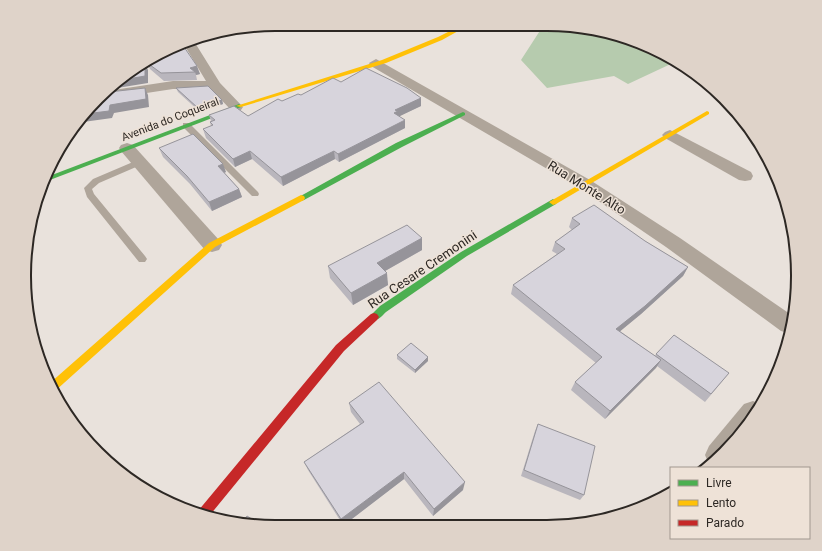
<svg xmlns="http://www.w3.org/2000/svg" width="822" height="551" viewBox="0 0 822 551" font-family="Roboto,sans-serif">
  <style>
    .forest { fill: #b6cbae }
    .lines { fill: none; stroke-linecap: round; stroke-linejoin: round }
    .lane { fill: #afa59a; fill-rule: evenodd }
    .street { fill: #afa59a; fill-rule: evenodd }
    .fast { fill: #4caf50; fill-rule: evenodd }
    .slow { fill: #ffc107; fill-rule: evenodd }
    .jam { fill: #c62828; fill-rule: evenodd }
    .wall { fill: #b9b6bd }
    .shaded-wall { fill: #96949a }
    .building { fill: #d7d4dc; stroke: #96949a }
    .labels { text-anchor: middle; stroke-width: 3; stroke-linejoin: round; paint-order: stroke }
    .far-street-label { font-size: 11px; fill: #2d2824; stroke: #eee2d7 }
    .street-label { font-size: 13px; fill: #2d2824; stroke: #eee2d7 }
    .rim { fill: none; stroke: #2d2824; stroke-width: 2 }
  </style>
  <rect width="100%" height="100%" fill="#e9e2dc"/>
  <!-- forest -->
  <polygon class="forest" points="543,26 580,26 658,50 675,62 628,84 614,76 547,88 521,60"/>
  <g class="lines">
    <!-- lane -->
    <g class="lane">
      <polygon points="183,123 189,123 258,192 259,194 258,196 252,196 183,127"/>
      <polygon points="140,159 144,162 143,164 99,183 92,189 94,194 145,256 147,259 145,262 139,262 87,197 84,188 93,179"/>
    </g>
    <!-- street -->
    <g class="street">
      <polygon points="192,38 220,83 243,107 241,110 231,110 211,89 173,89 120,97 115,96 113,93 115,90 120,89 173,81 206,81 183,43"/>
      <polygon points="376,59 590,180 680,238 790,314 788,333 781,331 666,247 578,187 371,66 369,63"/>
      <polygon points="670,130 751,172 753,176 751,180 745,181 739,180 665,138 662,135 665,132"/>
      <polygon points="127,143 133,145 219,240 222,245 219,250 212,252 205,250 121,151 119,148 121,145"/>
      <polygon points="753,401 758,403 735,441 708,462 705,455 709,446 744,404"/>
    </g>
    <!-- fast -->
    <g class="fast">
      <polygon points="239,104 242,106 241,107 42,183 44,178"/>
      <polygon points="463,112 465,113 465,115 402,147 304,200 301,201 297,198 396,143"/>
      <path d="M 553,199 L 557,202 L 556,204 L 467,256 L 386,312 C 382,316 377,322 371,320 L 369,317 L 380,306 L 461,252 Z"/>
    </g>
    <!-- slow -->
    <g class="slow">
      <polygon points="462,25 469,25 442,40 386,63 241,107 236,106 382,60 438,37"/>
      <polygon points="707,111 709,112 709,114 556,204 553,205 549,202"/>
      <polygon points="301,195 304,196 305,198 304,200 215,247 54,392 50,383 209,243"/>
    </g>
    <!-- jam -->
    <polygon class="jam" points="374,313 377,314 379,317 377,320 344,351 210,515 198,511 336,345 371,314"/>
  </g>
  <!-- wall -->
  <g class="wall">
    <polygon points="182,44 200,74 196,75 197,80 164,81 150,69 146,62 167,56 165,52"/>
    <polygon points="341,82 421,98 421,106 399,116 405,128 339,162 335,159 283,186 252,159 235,167 206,138 203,129 211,126 210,122 211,121 209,115 248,116 282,101"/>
    <polygon points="176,88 222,100 223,104 200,112 178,92"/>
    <polygon points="159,148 226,172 224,173 239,189 242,197 212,211 190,184 163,157"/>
    <polygon points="572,218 645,241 688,267 683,276 641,314 620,331 655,356 656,354 729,373 705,402 657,366 605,419 571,390 575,382 596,363 511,294 513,285 557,254 552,251 555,242 572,230 569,227"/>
    <polygon points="422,238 422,250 385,271 388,285 353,305 330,278 328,266"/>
    <polygon points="397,355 428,357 428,361 415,373 397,359"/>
    <polygon points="349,403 463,490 433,516 404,479 344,525 343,525 308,470 304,462 360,424 351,412"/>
    <polygon points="538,424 584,495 580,500 521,476 535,431"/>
  </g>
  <!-- shaded-wall -->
  <g class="shaded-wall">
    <polygon points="145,63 148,70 148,83 111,89 122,80"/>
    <polygon points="197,66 200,74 196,75 195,72 190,68"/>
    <polygon points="145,88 148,95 149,107 114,113 112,118 76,123 85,114 110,105"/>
    <polygon points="421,98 421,106 398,117 394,113 395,110"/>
    <polygon points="222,100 223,104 200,112 198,108"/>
    <polygon points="405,120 405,128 339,162 338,154"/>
    <polygon points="250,151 252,159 235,167 233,159"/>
    <polygon points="334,151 335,159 283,186 281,177"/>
    <polygon points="223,164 226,172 221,174 218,166"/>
    <polygon points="239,189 242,197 212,211 209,202"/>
    <polygon points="422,238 422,250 378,275 377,263"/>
    <polygon points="688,267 683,276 641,314 612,338 616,329"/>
    <polygon points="387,273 388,285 353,305 351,293"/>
    <polygon points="428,357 428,361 415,373 415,370"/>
    <polygon points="661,360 656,368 605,419 610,411"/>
    <polygon points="404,472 404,479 344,525 343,525 341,519"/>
    <polygon points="465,482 463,490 433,516 434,509"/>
  </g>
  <!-- building -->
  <g class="building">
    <polygon points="182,44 197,66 190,68 195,72 161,73 146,62 169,55 167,51"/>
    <polygon points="145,63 145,76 122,80 136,67"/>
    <polygon points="366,68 407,88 421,98 395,110 398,111 394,113 405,120 338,154 334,151 281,177 250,151 233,159 203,129 213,125 210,122 215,120 209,115 234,106 248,116 278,99 282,101 298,94 301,95 333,78 341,82"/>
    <polygon points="208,86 222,100 198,108 176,88"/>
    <polygon points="145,88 146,99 110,105 109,111 85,114 109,92"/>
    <polygon points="193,134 223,164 218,166 239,189 209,202 187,176 159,148"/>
    <polygon points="594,205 645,241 688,267 645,306 616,329 661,360 610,411 575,382 602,357 513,285 565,249 555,242 580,224 572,218"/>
    <polygon points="407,225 422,238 377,263 387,273 351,293 328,266"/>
    <polygon points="674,335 729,373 711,394 656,354"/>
    <polygon points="411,343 428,357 415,370 397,355"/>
    <polygon points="379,382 465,482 434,509 404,472 341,519 304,462 364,422 349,403"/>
    <polygon points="538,424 595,446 584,495 524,470"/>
    <polygon points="247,516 261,525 242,525 241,524"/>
  </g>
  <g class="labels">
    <!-- far-street labels -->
    <g class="far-street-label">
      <text transform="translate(170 119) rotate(-21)" y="4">Avenida do Coqueiral</text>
    </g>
    <!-- street labels -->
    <g class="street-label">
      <text transform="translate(587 187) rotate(32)" y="5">Rua Monte Alto</text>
      <text transform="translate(422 269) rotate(-34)" y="5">Rua Cesare Cremonini</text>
    </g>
  </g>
  <!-- crop -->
  <path d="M0 0H822V551H0ZM275 31H547A244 244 0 0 1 791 275V276A244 244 0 0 1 547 520H275A244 244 0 0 1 31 276V275A244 244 0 0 1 275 31Z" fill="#dfd3c9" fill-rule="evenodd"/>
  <path class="rim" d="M275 31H547A244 244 0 0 1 791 275V276A244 244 0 0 1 547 520H275A244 244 0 0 1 31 276V275A244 244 0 0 1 275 31Z"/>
  <!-- legend -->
  <rect x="670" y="467" width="140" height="72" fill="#eee2d7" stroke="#a1988f"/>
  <rect x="678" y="480" width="20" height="6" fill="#4caf50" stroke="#a1988f"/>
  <text x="706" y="487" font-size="12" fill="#2d2824">Livre</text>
  <rect x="678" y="500" width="20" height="6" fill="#ffc107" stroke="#a1988f"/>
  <text x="706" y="507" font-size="12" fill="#2d2824">Lento</text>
  <rect x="678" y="520" width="20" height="6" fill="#c62828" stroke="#a1988f"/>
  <text x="706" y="527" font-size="12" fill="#2d2824">Parado</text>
</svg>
